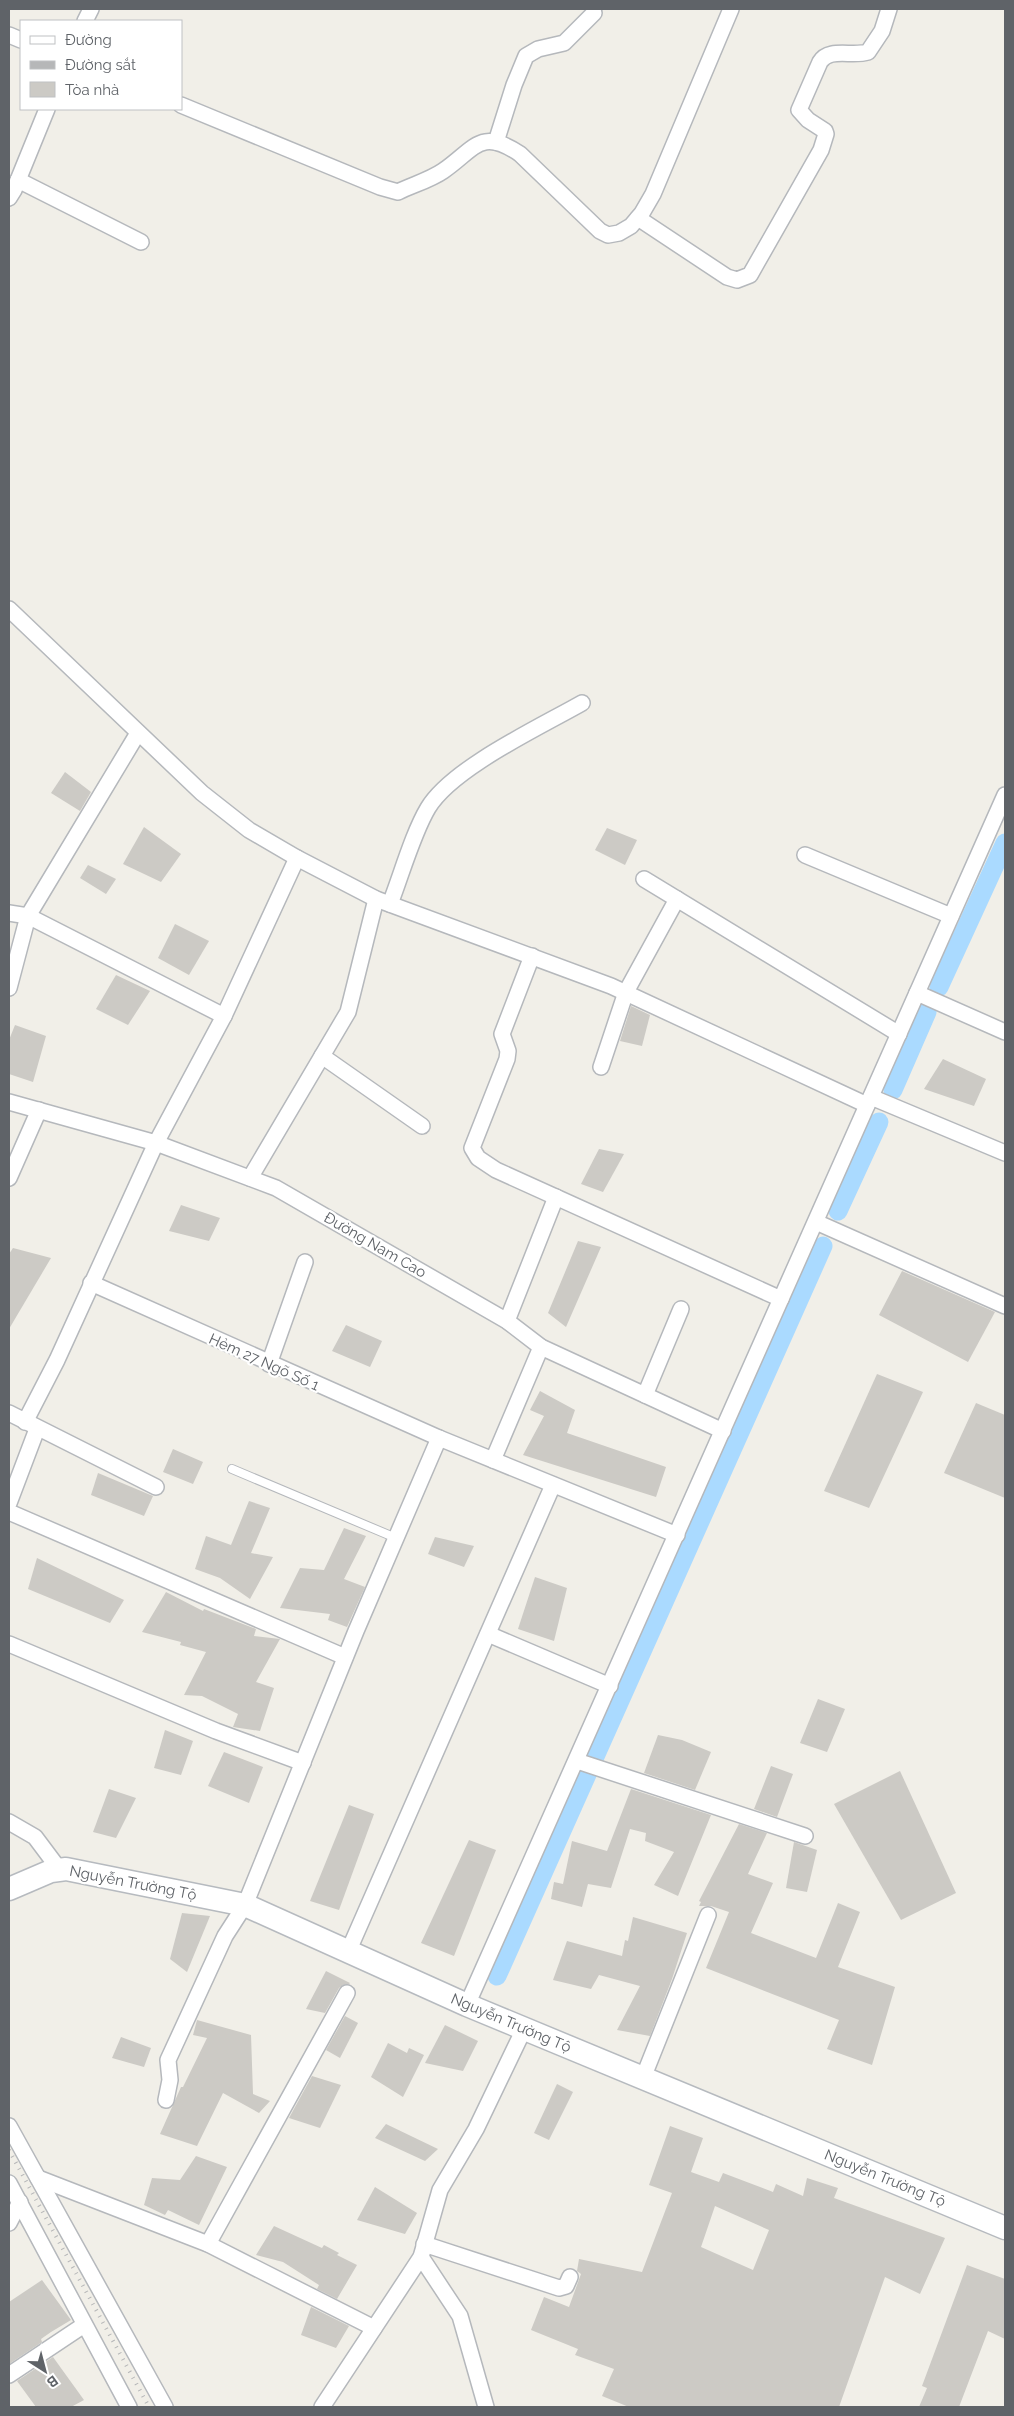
<svg xmlns="http://www.w3.org/2000/svg" width="1014" height="2416" viewBox="0 0 1014 2416" font-family="Raleway,sans-serif">
  <style>
    .lines { fill: none; stroke-linecap: round; stroke-linejoin: round }
    .canal { stroke: #aadaff; stroke-width: 19 }
    .building { fill: #cccac5; fill-rule: evenodd }
    .service-casing { stroke: #b5b8bc; stroke-width: 10 }
    .minor-casing { stroke: #b5b8bc; stroke-width: 18 }
    .secondary-casing { stroke: #b6babf; stroke-width: 25 }
    .service { stroke: #fff; stroke-width: 8 }
    .minor { stroke: #fff; stroke-width: 15 }
    .secondary { stroke: #fff; stroke-width: 22 }
    .rail { stroke: #b6b7b8; stroke-width: 4; stroke-dasharray: 1 6; stroke-linecap: butt }
    .labels { text-anchor: middle; stroke-width: 4.5; stroke-linejoin: round; paint-order: stroke }
    .street-label { font-size: 15px; fill: #5f6368; stroke: #fff }
  </style>
  <rect width="100%" height="100%" fill="#f1efe8"/>
  <g class="lines">
    <!-- canal -->
    <g class="canal">
      <polyline points="939,987 1005,843"/>
      <polyline points="893,1090 927,1012"/>
      <polyline points="838,1211 879,1122"/>
      <polyline points="497,1976 823,1246"/>
    </g>
  </g>
  <!-- building -->
  <g class="building">
    <polygon points="65,772 91,792 80,811 51,793"/>
    <polygon points="144,827 181,854 161,882 123,864"/>
    <polygon points="607,828 637,840 625,865 595,850"/>
    <polygon points="88,865 116,879 106,894 80,878"/>
    <polygon points="175,924 209,941 189,975 158,958"/>
    <polygon points="116,975 150,991 128,1025 96,1009"/>
    <polygon points="631,1006 650,1015 642,1046 620,1041"/>
    <polygon points="15,1025 46,1036 33,1082 9,1074 9,1040"/>
    <polygon points="943,1059 986,1079 974,1106 924,1089"/>
    <polygon points="599,1149 624,1154 603,1192 581,1184"/>
    <polygon points="181,1205 220,1218 209,1241 169,1231"/>
    <polygon points="578,1241 601,1247 566,1327 548,1313"/>
    <polygon points="13,1248 51,1258 9,1329 9,1254"/>
    <polygon points="902,1271 995,1312 968,1362 879,1315"/>
    <polygon points="346,1325 382,1341 370,1367 332,1351"/>
    <polygon points="877,1374 923,1392 869,1508 824,1491"/>
    <polygon points="540,1391 575,1410 567,1433 666,1467 656,1497 523,1455 544,1416 530,1410"/>
    <polygon points="976,1403 1005,1415 1005,1498 944,1473"/>
    <polygon points="173,1449 203,1462 193,1484 163,1472"/>
    <polygon points="98,1473 153,1496 144,1516 91,1495"/>
    <polygon points="249,1501 270,1508 251,1553 273,1557 250,1599 220,1578 195,1569 206,1536 231,1545"/>
    <polygon points="344,1528 366,1536 344,1579 365,1587 347,1627 328,1620 330,1614 280,1608 300,1568 324,1570"/>
    <polygon points="435,1537 474,1546 464,1567 428,1554"/>
    <polygon points="37,1558 124,1600 110,1623 28,1589"/>
    <polygon points="535,1577 567,1588 554,1641 518,1629"/>
    <polygon points="166,1592 203,1611 204,1609 256,1629 254,1636 280,1639 256,1682 274,1688 260,1731 233,1727 238,1714 202,1696 184,1695 206,1652 180,1645 181,1642 142,1632"/>
    <polygon points="818,1699 845,1709 827,1752 800,1743"/>
    <polygon points="165,1730 193,1741 181,1775 154,1768"/>
    <polygon points="658,1735 682,1740 711,1752 695,1790 644,1773"/>
    <polygon points="224,1752 263,1767 249,1803 208,1786"/>
    <polygon points="771,1766 793,1774 777,1817 754,1809"/>
    <polygon points="900,1771 956,1893 901,1920 834,1804"/>
    <polygon points="109,1789 136,1798 116,1838 93,1832"/>
    <polygon points="631,1789 711,1815 678,1896 654,1885 674,1852 645,1841 646,1833 630,1829 611,1888 588,1884 582,1907 551,1899 554,1882 563,1884 572,1841 607,1851"/>
    <polygon points="349,1805 374,1814 339,1910 310,1901"/>
    <polygon points="739,1824 767,1833 748,1874 773,1883 751,1933 816,1958 838,1903 860,1912 838,1967 895,1987 872,2065 827,2049 839,2020 706,1968 729,1912 711,1906 699,1906 701,1902 699,1901"/>
    <polygon points="469,1840 496,1850 454,1956 421,1943"/>
    <polygon points="794,1842 817,1850 807,1892 786,1888"/>
    <polygon points="182,1913 210,1916 187,1972 170,1959"/>
    <polygon points="633,1917 687,1933 672,1979 650,2036 617,2030 640,1986 599,1975 591,1989 553,1980 567,1941 622,1956 625,1940 628,1941"/>
    <polygon points="326,1971 350,1983 349,1984 343,1985 339,1988 325,2013 306,2009"/>
    <polygon points="345,2016 358,2023 340,2058 326,2050"/>
    <polygon points="197,2020 251,2035 253,2094 270,2101 259,2113 223,2093 197,2146 160,2134 181,2087 183,2087 207,2038 193,2035"/>
    <polygon points="445,2025 478,2041 463,2071 425,2063"/>
    <polygon points="121,2037 151,2048 144,2067 112,2058"/>
    <polygon points="388,2043 407,2053 409,2048 424,2055 403,2097 371,2077"/>
    <polygon points="312,2076 341,2085 320,2128 289,2118"/>
    <polygon points="557,2084 573,2092 549,2140 534,2133"/>
    <polygon points="386,2124 438,2149 425,2161 375,2138"/>
    <path d="M 670,2126 L 703,2138 L 691,2172 L 719,2182 L 723,2173 L 773,2192 L 776,2184 L 803,2196 L 807,2178 L 838,2188 L 834,2198 L 945,2238 L 920,2294 L 885,2277 L 839,2407 L 629,2407 L 602,2396 L 614,2369 L 575,2355 L 578,2349 L 531,2330 L 544,2297 L 569,2307 L 581,2274 L 577,2271 L 579,2259 L 642,2272 L 672,2193 L 649,2185 ZM 715,2206 L 769,2230 L 753,2270 L 701,2247 Z"/>
    <polygon points="196,2156 227,2167 199,2225 168,2210 165,2215 144,2205 152,2178 180,2180"/>
    <polygon points="375,2187 417,2213 405,2234 357,2220"/>
    <polygon points="274,2226 322,2248 324,2245 339,2253 337,2255 357,2265 337,2299 317,2289 319,2285 283,2262 256,2255"/>
    <polygon points="967,2265 1005,2279 1005,2339 988,2331 959,2407 919,2407 927,2388 922,2386"/>
    <polygon points="42,2280 71,2320 51,2332 41,2339 42,2342 9,2364 9,2302"/>
    <polygon points="311,2307 349,2326 336,2348 301,2335"/>
    <polygon points="53,2357 84,2400 71,2407 36,2407 17,2381"/>
  </g>
  <g class="lines">
    <defs>
      <polyline id="service" points="232,1469 396,1538"/>
      <g id="minor">
        <polyline points="85,21 91,9"/>
        <polyline points="9,35 21,40"/>
        <path d="M 181,105 L 380,187 L 398,192 C 412,185 430,180 443,171 C 475,149 480,127 520,154 L 600,231 L 608,235 L 619,233 L 631,226 L 642,213 L 653,194 L 731,9"/>
        <polyline points="496,142 514,85 526,56 538,49 564,43 594,13"/>
        <polyline points="18,180 141,242"/>
        <polyline points="9,198 14,190 47,109"/>
        <path d="M 638,218 L 727,277 L 737,280 L 750,275 L 821,150 L 826,134 L 825,131 L 808,120 L 799,110 L 820,62 C 829,47 852,57 868,52 L 882,31 L 889,9"/>
        <polyline points="9,609 202,793 249,830 297,858 376,899 611,986 867,1105"/>
        <polyline points="805,855 951,916"/>
        <polyline points="644,879 899,1034"/>
        <path d="M 390,904 C 401,876 413,833 428,808 C 452,768 540,727 582,703"/>
        <polyline points="9,913 28,916 224,1016"/>
        <polyline points="532,956 502,1034 508,1051 507,1059 472,1148 478,1158 496,1170 781,1299"/>
        <polyline points="9,988 28,916 138,733"/>
        <polyline points="917,993 1005,1032"/>
        <polyline points="322,1056 422,1126"/>
        <polyline points="601,1067 626,992 677,899"/>
        <polyline points="871,1097 1005,1153"/>
        <polyline points="9,1102 156,1143 276,1188 507,1321 541,1347 723,1431"/>
        <polyline points="9,1178 39,1110"/>
        <polyline points="250,1178 348,1012 376,899"/>
        <polyline points="816,1222 1005,1306"/>
        <polyline points="91,1283 439,1438 677,1535"/>
        <polyline points="507,1321 556,1197"/>
        <polyline points="269,1364 305,1262"/>
        <polyline points="645,1395 681,1309"/>
        <polyline points="9,1413 156,1487"/>
        <polyline points="25,1422 57,1360 156,1143 224,1016 297,858"/>
        <polyline points="493,1460 541,1347"/>
        <polyline points="9,1503 37,1429"/>
        <polyline points="9,1512 345,1657"/>
        <polyline points="488,1634 610,1686"/>
        <polyline points="9,1644 216,1731 303,1763"/>
        <polyline points="577,1761 805,1836"/>
        <polyline points="9,1822 35,1837 59,1869"/>
        <polyline points="348,1952 553,1485"/>
        <polyline points="467,2005 1005,795"/>
        <polyline points="643,2078 708,1915"/>
        <polyline points="166,2100 170,2080 168,2060 225,1936 245,1905 356,1631 439,1438"/>
        <polyline points="9,2126 165,2407"/>
        <polyline points="38,2178 208,2244 374,2328"/>
        <polyline points="9,2183 129,2407"/>
        <polyline points="9,2223 20,2202"/>
        <polyline points="208,2244 347,1993"/>
        <polyline points="424,2244 559,2288 566,2286 570,2277"/>
        <polyline points="421,2257 460,2316 486,2407"/>
        <polyline points="9,2375 84,2325"/>
        <polyline points="322,2407 421,2257 440,2190 476,2129 524,2029"/>
      </g>
      <polyline id="secondary" points="9,1889 51,1871 66,1869 245,1905 467,2005 1005,2228"/>
    </defs>
    <!-- service casing -->
    <use href="#service" class="service-casing"/>
    <!-- minor casing -->
    <use href="#minor" class="minor-casing"/>
    <!-- secondary casing -->
    <use href="#secondary" class="secondary-casing"/>
    <!-- service -->
    <use href="#service" class="service"/>
    <!-- minor -->
    <use href="#minor" class="minor"/>
    <!-- secondary -->
    <use href="#secondary" class="secondary"/>
    <!-- rail -->
    <polyline class="rail" points="9,2150 149,2407"/>
  </g>
  <g class="labels">
    <!-- street labels -->
    <g class="street-label">
      <text transform="translate(375 1245) rotate(30)" y="5">Đường Nam Cao</text>
      <text transform="translate(264 1362) rotate(24)" y="5">Hẻm 27 Ngõ Số 1</text>
      <text transform="translate(133 1883) rotate(11)" y="5">Nguyễn Trường Tộ</text>
      <text transform="translate(511 2023) rotate(23)" y="5">Nguyễn Trường Tộ</text>
      <text transform="translate(885 2178) rotate(22)" y="5">Nguyễn Trường Tộ</text>
    </g>
  </g>
  <!-- border -->
  <rect width="1014" height="2416" fill="none" stroke="#5f6368" stroke-width="20"/>
  <!-- legend -->
  <rect x="20" y="20" width="162" height="90" fill="#ffffff" stroke="#bfc1c3"/>
  <rect x="30" y="36" width="25" height="8" fill="#ffffff" stroke="#bfc1c3"/>
  <text x="65" y="45" font-size="15" fill="#5f6368">Đường</text>
  <rect x="30" y="61" width="25" height="8" fill="#b6b7b8" stroke="#bfc1c3"/>
  <text x="65" y="70" font-size="15" fill="#5f6368">Đường sắt</text>
  <rect x="30" y="82" width="25" height="15" fill="#cccac5" stroke="#bfc1c3"/>
  <text x="65" y="95" font-size="15" fill="#5f6368">Tòa nhà</text>
  <!-- north arrow -->
  <g transform="translate(45 2371) rotate(144)" stroke="#ffffff" stroke-width="4" paint-order="stroke">
  <path d="M0-4L9 19L0 12L-9 19Z" fill="#5f6368"/>
  <text y="-8" font-size="14" font-weight="bold" text-anchor="middle" fill="#5f6368">B</text>
  </g>
</svg>
